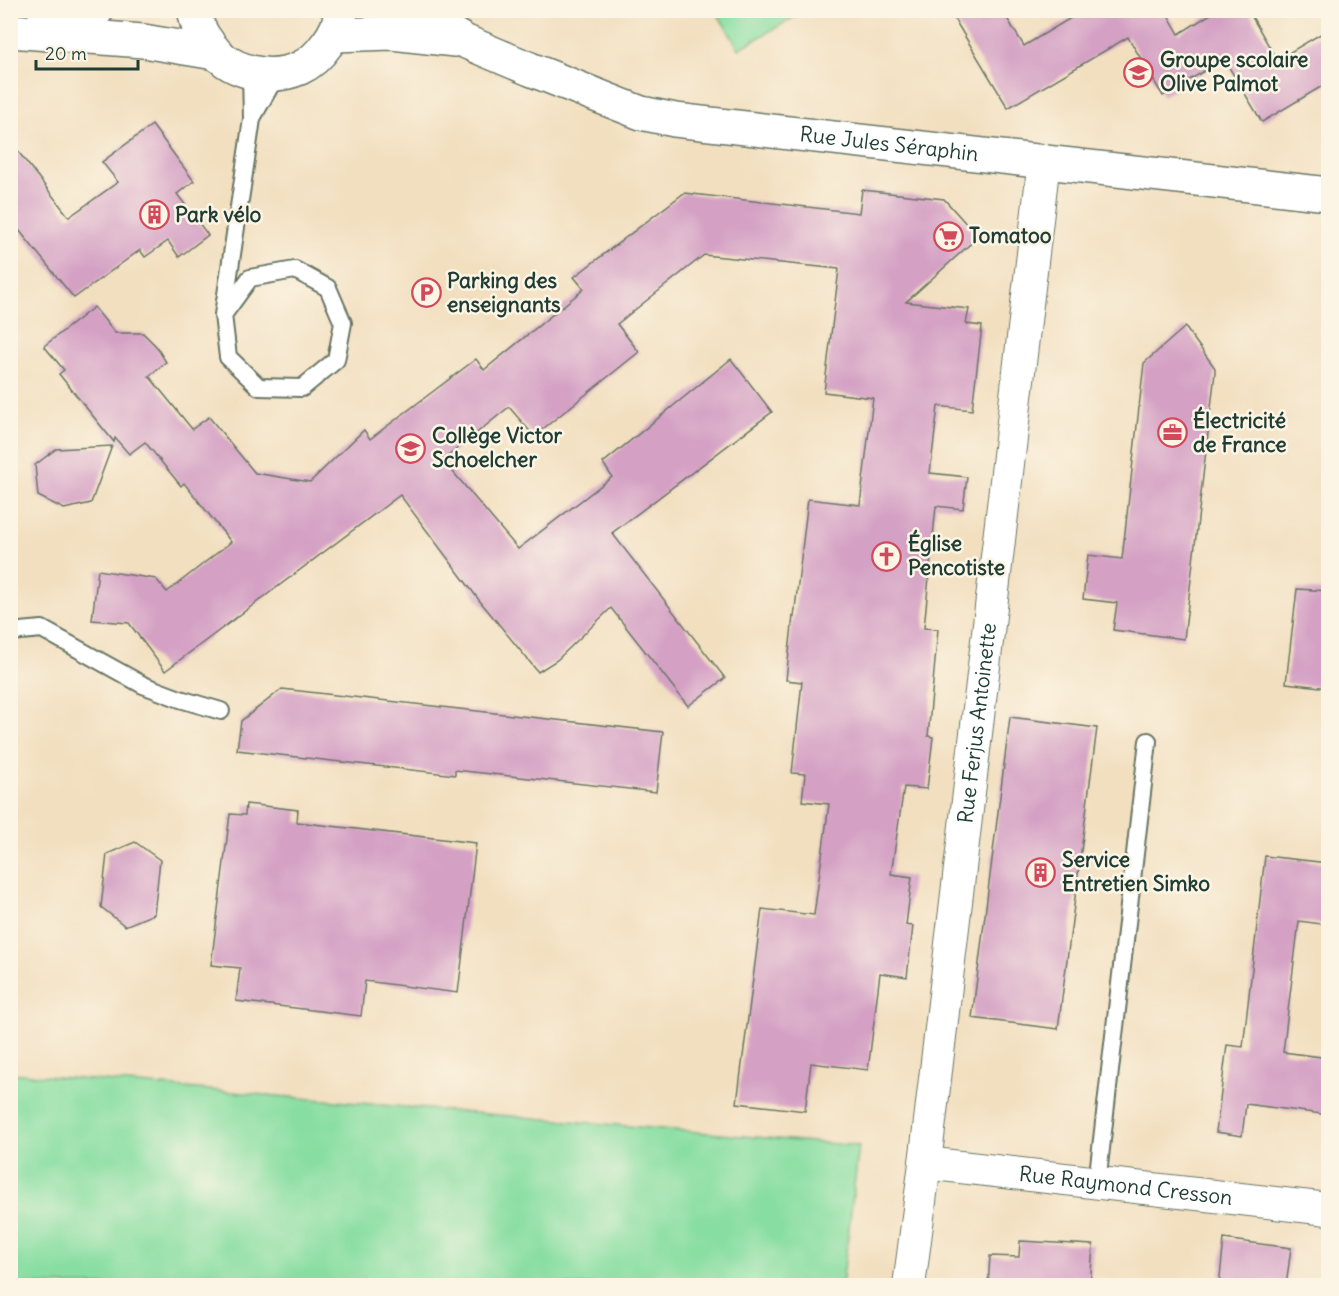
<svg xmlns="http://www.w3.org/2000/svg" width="1339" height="1296" viewBox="0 0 1339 1296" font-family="Delius,sans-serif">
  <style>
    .green { fill: #88dea2; stroke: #548e6b; stroke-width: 1.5 }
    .building { fill: #d4a0c4 }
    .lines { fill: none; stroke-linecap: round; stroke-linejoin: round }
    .lane-casing { stroke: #697665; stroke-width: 20 }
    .street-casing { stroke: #697665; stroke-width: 34 }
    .secondary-casing { stroke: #697665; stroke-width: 36 }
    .lane { stroke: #fff; stroke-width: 16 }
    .street { stroke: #fff; stroke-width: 32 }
    .secondary { stroke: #fff; stroke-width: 33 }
    .labels { text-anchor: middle; stroke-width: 5; stroke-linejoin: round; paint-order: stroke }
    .poi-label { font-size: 21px; font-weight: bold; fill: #1f3d34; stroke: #fcf5e5; text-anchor: start }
    .street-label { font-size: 21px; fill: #1f3d34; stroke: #fcf5e5 }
  </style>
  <rect width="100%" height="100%" fill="#fcf5e5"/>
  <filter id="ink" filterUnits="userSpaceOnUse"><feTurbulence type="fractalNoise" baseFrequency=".0167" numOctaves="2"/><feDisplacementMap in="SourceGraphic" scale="12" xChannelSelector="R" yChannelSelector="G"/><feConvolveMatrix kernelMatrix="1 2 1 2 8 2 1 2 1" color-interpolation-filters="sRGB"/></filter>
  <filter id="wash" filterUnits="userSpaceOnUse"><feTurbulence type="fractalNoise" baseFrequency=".008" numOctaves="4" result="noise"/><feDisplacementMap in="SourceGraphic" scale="24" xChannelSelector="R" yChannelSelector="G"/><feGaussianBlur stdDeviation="1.35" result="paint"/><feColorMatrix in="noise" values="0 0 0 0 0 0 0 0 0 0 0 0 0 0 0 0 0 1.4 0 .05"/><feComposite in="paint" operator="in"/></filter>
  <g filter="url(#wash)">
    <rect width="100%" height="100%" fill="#f2dfc0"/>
    <!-- green -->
    <g class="green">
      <polygon points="716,11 805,11 739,49"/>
      <polygon points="11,1073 859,1146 842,1285 11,1285"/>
    </g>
    <g id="blocks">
      <!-- building -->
      <g class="building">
        <polygon points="949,10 1002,10 1024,46 1084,10 1172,10 1167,13 1179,34 1217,10 1248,10 1277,60 1329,29 1329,82 1262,122 1224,59 1163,96 1128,37 1008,108"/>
        <polygon points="152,125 194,181 177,194 208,235 179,257 168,241 145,257 140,250 74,298 10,219 10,141 69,217 118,182 102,162"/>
        <polygon points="862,190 944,199 978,237 906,302 969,309 966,324 982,326 972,410 938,406 930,473 967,477 963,509 936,506 924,628 938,629 928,736 933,737 927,789 904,787 891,874 912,877 906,925 913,926 907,977 880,973 868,1070 811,1063 805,1111 737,1103 762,909 814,915 829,804 802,801 805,774 792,773 802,682 786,680 793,616 794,617 808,499 860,505 873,398 824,392 839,269 704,255 617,324 639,352 534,436 509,407 443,460 518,549 612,477 603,463 731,359 772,412 612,533 725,678 688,706 611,608 557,660 538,672 479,600 400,495 165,671 129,623 92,620 98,570 156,579 167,592 231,542 184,483 181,486 145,442 129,454 115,438 114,442 59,374 64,370 44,346 94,307 115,333 143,333 156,346 166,362 149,376 192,429 209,417 255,473 310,482 364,430 370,439 476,359 484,370 584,289 574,277 684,193 859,213"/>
        <polygon points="1185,327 1215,368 1215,373 1184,639 1113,630 1117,603 1083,599 1088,555 1122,559 1144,363"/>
        <polygon points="112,446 91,503 64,509 38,496 35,465 56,449"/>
        <polygon points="1297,589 1329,591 1329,688 1286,683"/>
        <polygon points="282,689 663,732 656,792 455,770 455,775 237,750 241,721"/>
        <polygon points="1010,717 1097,728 1058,1029 972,1018"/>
        <polygon points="246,804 298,810 297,822 476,843 458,993 365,981 361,1016 236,1001 240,968 211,965 230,814 245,815"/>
        <polygon points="135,842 160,860 154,914 125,926 101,907 107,854"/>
        <polygon points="1265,856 1328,863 1325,884 1329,885 1329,925 1299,921 1283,1052 1329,1058 1329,1115 1246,1104 1242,1136 1216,1132 1227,1045 1243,1047"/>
        <polygon points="1224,1239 1291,1248 1286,1286 1219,1286"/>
        <polygon points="1020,1241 1093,1245 1090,1286 988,1286 990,1256 1019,1257"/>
      </g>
    </g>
  </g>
  <g filter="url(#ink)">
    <use href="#blocks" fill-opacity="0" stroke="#697665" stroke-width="1.5"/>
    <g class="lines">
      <defs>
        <g id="lane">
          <polyline points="252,118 277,74"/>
          <polyline points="223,315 250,278 295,270 328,288 343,323 336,360 302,388 259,387 228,357 223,315 252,119 251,73"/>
          <polyline points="10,632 42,629 143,685 180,699 221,711"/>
          <polyline points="1097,1183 1148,741"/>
        </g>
        <g id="street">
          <path id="s1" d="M 925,1163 L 1328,1209"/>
          <path id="s2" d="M 909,1286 L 925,1163 L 1044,161"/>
        </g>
        <g id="secondary">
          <path d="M 195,10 C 195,23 202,35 209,44 C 228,72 268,82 300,68 C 311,63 320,54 327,44 C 335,34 340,23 341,10"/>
          <path id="s3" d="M 413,10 L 464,41 L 530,69 L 641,113 L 675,120 L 1328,194"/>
          <polyline points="43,23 97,10"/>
          <polyline points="10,31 143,41 215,53"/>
          <polyline points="334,35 392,33 455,40"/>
        </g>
      </defs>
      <!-- lane casing -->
      <use href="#lane" class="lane-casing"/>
      <!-- street casing -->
      <use href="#street" class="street-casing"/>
      <!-- secondary casing -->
      <use href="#secondary" class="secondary-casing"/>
      <!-- lane -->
      <use href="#lane" class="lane"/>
      <!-- street -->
      <use href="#street" class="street"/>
      <!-- secondary -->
      <use href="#secondary" class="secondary"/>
    </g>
  </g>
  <!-- icons -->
  <defs>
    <symbol id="school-ring" viewBox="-11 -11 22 22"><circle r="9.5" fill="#fcf5e5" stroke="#d1495b" stroke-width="1.5"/><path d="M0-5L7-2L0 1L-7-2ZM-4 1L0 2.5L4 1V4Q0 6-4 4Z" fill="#d1495b"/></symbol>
    <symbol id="building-ring" viewBox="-11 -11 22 22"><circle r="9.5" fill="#fcf5e5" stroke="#d1495b" stroke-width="1.5"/><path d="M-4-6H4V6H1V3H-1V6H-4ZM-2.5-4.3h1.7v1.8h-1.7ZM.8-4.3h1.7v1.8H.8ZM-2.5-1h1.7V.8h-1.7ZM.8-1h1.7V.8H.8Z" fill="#d1495b"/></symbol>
    <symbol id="supermarket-ring" viewBox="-11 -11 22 22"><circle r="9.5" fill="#fcf5e5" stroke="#d1495b" stroke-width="1.5"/><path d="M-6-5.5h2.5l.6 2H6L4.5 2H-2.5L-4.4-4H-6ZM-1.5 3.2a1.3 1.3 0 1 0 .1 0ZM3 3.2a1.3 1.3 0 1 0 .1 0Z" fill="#d1495b"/></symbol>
    <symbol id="parking-ring" viewBox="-11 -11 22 22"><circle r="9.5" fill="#fcf5e5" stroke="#d1495b" stroke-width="1.5"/><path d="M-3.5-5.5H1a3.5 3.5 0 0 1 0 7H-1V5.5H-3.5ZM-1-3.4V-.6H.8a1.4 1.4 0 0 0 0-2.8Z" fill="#d1495b"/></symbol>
    <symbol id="office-ring" viewBox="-11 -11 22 22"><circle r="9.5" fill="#fcf5e5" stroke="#d1495b" stroke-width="1.5"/><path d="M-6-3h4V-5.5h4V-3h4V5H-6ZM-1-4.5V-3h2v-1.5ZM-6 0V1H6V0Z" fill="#d1495b"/></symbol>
    <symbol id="church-ring" viewBox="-11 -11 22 22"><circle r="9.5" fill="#fcf5e5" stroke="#d1495b" stroke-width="1.5"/><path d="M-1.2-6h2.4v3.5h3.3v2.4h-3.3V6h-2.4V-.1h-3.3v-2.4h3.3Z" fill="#d1495b"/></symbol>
  </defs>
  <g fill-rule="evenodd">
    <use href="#school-ring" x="1122" y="56" width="33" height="33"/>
    <use href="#building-ring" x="138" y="198" width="33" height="33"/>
    <use href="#supermarket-ring" x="932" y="220" width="33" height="33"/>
    <use href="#parking-ring" x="410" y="276" width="33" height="33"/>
    <use href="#office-ring" x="1156" y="416" width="33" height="33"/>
    <use href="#school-ring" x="394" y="432" width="33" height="33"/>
    <use href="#church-ring" x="870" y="540" width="33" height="33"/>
    <use href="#building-ring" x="1024" y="856" width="33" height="33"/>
  </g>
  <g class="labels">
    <!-- poi labels -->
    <g class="poi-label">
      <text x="1160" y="67">Groupe scolaire<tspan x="1160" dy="24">Olive Palmot</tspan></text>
      <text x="175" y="222">Park vélo</text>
      <text x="969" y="243">Tomatoo</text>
      <text x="447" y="288">Parking des<tspan x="447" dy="24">enseignants</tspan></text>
      <text x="1193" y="428">Électricité<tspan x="1193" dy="24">de France</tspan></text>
      <text x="432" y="443">Collège Victor<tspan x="432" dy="24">Schoelcher</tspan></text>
      <text x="908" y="551">Église<tspan x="908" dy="24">Pencotiste</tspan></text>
      <text x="1062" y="867">Service<tspan x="1062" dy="24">Entretien Simko</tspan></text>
    </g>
    <!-- street labels -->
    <g class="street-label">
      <text dy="7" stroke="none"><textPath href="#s3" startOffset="501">Rue Jules Séraphin</textPath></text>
      <text dy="7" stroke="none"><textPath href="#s2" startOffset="567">Rue Ferjus Antoinette</textPath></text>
      <text dy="7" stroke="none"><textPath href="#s1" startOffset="202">Rue Raymond Cresson</textPath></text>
    </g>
  </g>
  <!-- margin -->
  <rect width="1339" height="1296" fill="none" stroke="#fcf5e5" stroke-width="36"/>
  <!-- scale -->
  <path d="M36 60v9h102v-9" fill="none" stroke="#1f3d34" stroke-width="3"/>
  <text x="45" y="60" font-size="18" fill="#1f3d34" stroke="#fcf5e5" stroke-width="4.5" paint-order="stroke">20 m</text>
</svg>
